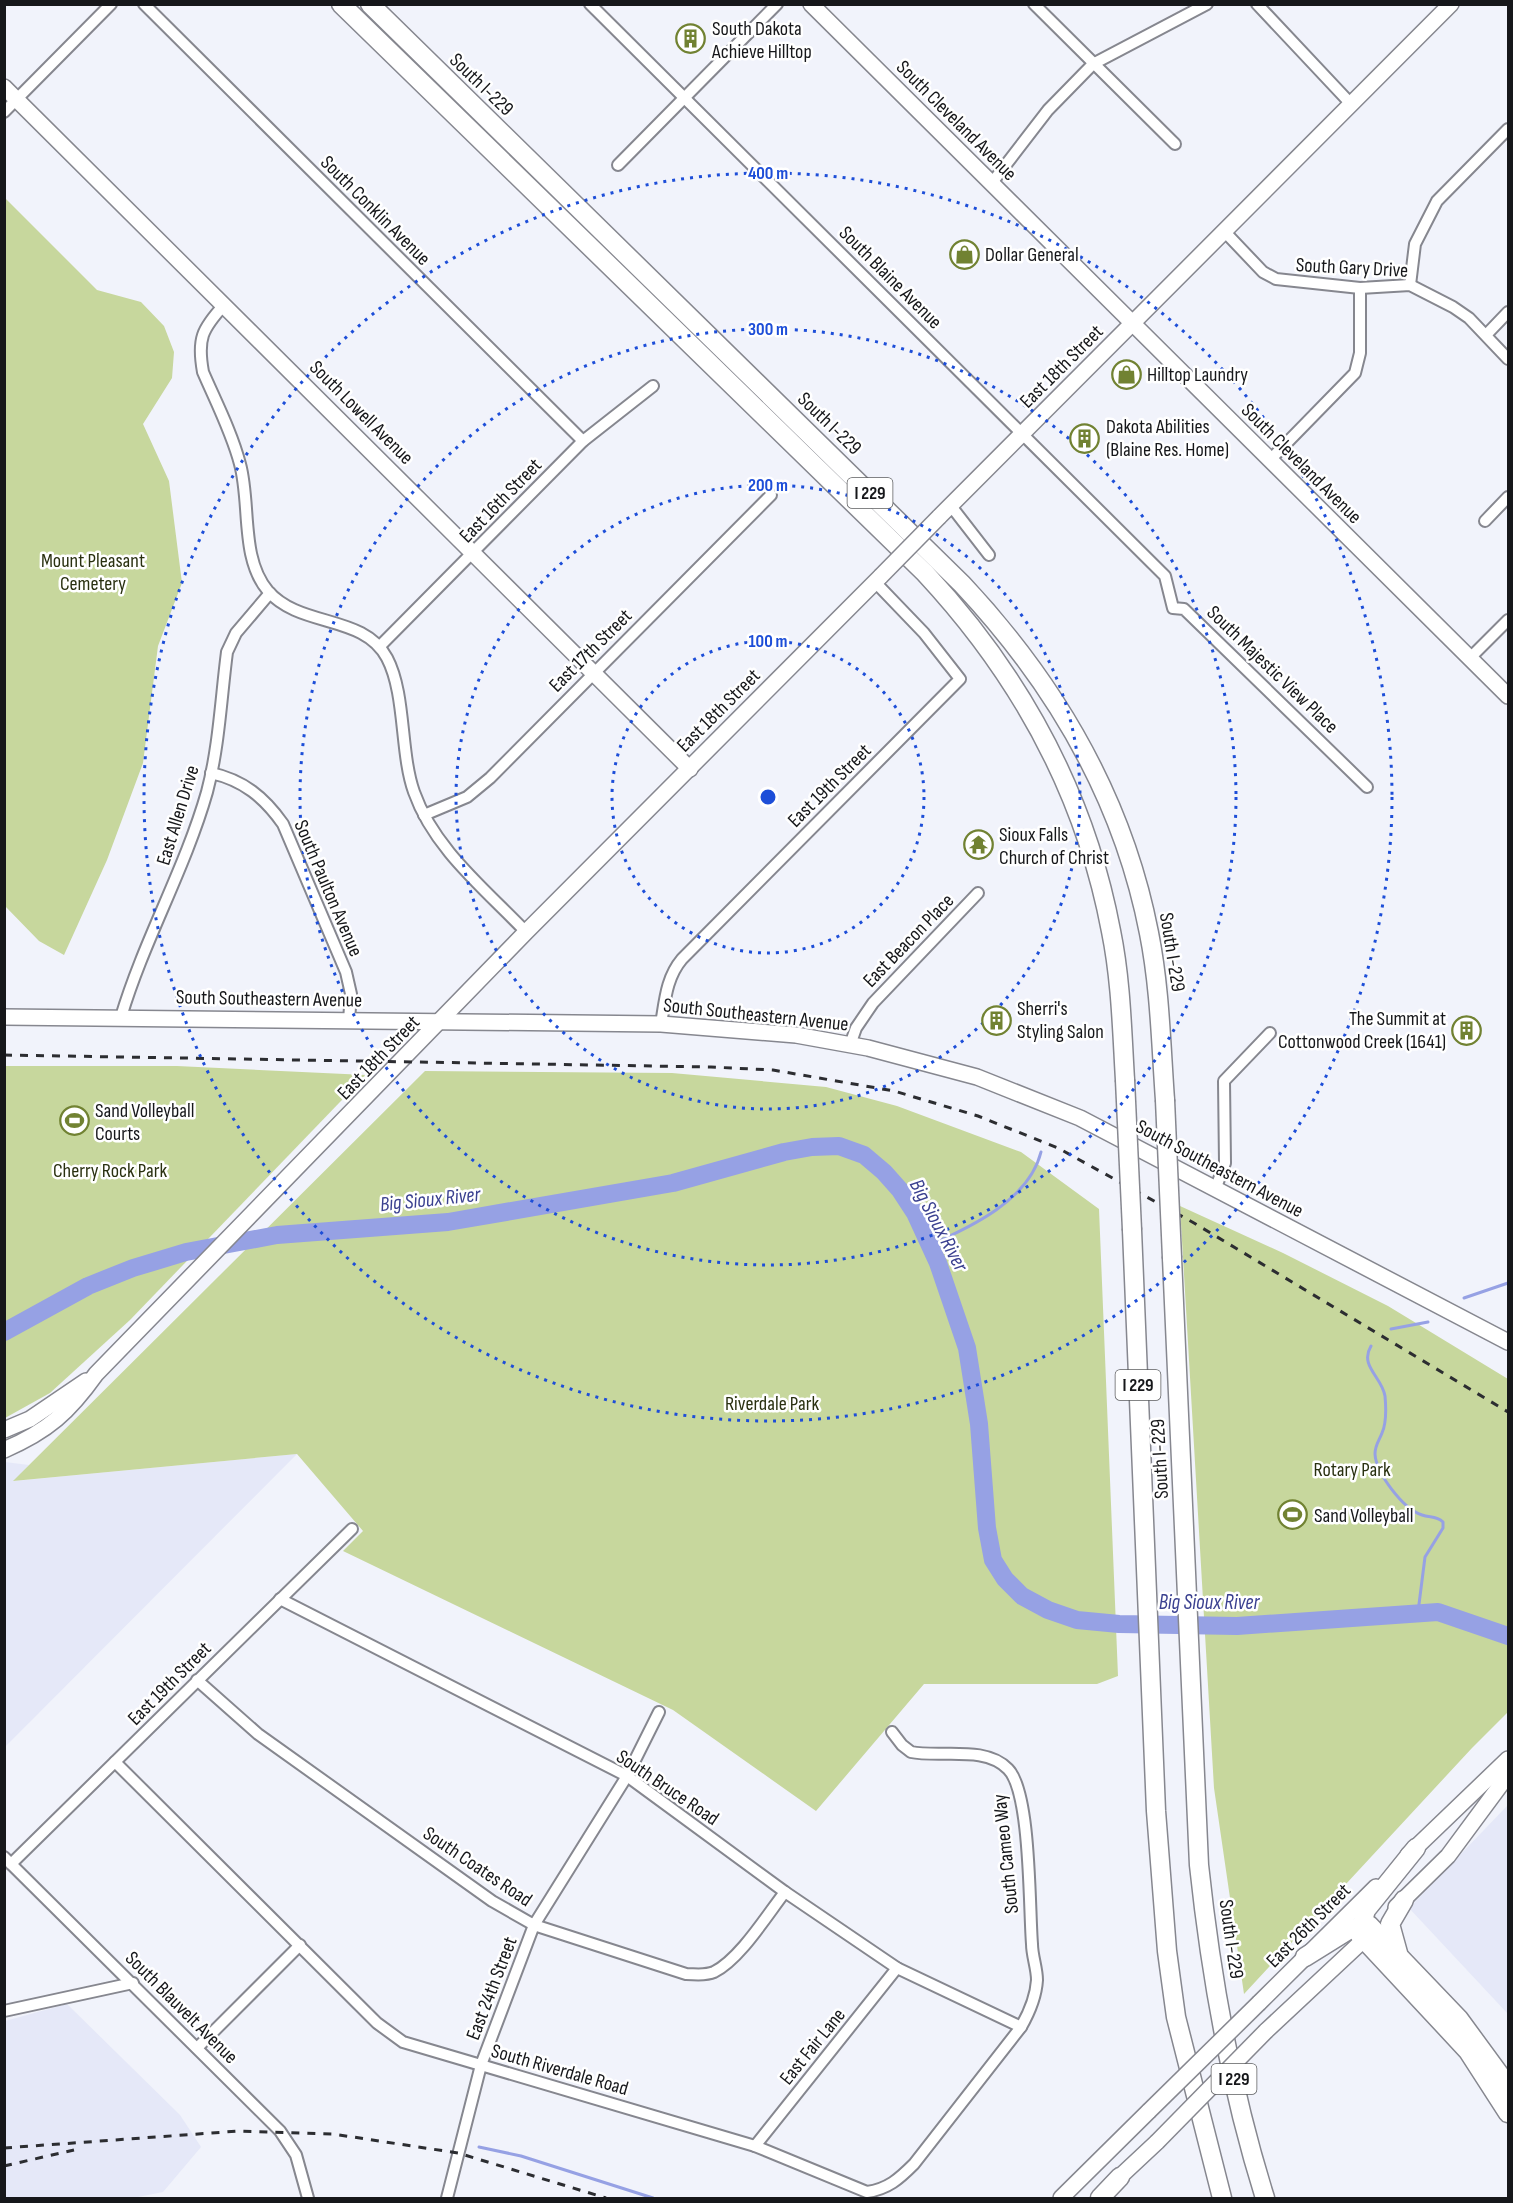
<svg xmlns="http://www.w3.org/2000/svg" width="1513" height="2203" viewBox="0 0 1513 2203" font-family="'Sofia Sans Condensed',sans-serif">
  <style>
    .built { fill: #e5e8f8 }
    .green { fill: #c7d79d }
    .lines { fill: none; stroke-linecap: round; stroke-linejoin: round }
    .stream { stroke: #96a1e4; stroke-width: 3 }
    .river { stroke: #96a1e4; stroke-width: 18 }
    .street-casing { stroke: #86878f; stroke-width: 14 }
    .secondary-casing { stroke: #86878f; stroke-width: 18 }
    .highway-casing { stroke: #86878f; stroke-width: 21 }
    .street { stroke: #fff; stroke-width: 10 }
    .secondary { stroke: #fff; stroke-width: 15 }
    .highway { stroke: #fff; stroke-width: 18 }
    .rail { stroke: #2c2d31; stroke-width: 3; stroke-dasharray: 8 8; stroke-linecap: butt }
    .secondary-bridge-casing { stroke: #86878f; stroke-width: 18; stroke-linecap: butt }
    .highway-bridge-casing { stroke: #86878f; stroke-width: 21; stroke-linecap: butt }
    .secondary-bridge { stroke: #fff; stroke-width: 15 }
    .highway-bridge { stroke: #fff; stroke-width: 18 }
    .ring { fill: none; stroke: #1d4ed8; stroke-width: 3; stroke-dasharray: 3 6 }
    .labels { text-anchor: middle; stroke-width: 5; stroke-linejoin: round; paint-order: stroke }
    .shield { fill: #fff; stroke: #5c5d5f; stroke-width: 1.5 }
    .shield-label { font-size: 18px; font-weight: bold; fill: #16171a }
    .poi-label { font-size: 20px; fill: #16171a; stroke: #fff; text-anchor: start }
    .street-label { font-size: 20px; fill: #16171a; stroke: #fff }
    .park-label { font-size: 20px; fill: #293010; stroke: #fff }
    .water-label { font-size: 21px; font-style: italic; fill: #3b4190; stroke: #fff }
    .centre { fill: #1d4ed8; stroke: #fff; stroke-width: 3 }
    .ring-label { font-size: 18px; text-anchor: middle; font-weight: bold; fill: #1d4ed8; stroke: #fff; stroke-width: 5; stroke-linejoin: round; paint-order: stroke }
  </style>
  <rect width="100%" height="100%" fill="#f1f3fb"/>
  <!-- built -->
  <g class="built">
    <polygon points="297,1454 5,1747 5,1462 29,1465 14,1481"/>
    <polygon points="1508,1805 1508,2014 1409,1908"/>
    <polygon points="67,2004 180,2115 201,2147 163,2192 133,2198 5,2198 5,2021"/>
  </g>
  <!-- green -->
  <g class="green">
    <polygon points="6,199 97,290 141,302 164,326 174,352 172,378 143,424 169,481 182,583 158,646 143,763 107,860 64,955 39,941 5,906"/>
    <polygon points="5,1066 177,1066 366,1075 130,1320 50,1393 5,1418"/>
    <polygon points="425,1071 672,1073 826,1087 897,1106 1021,1152 1099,1209 1118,1676 1097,1684 924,1684 816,1811 673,1710 343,1551 363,1531 297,1454 13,1481"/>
    <polygon points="1180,1206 1283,1253 1388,1306 1508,1379 1508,1712 1472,1748 1244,1994 1214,1788"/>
  </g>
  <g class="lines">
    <!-- stream -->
    <g class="stream">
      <path d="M 930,1245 C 971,1227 1029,1200 1041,1152"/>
      <polyline points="1464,1298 1508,1283"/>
      <polyline points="1391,1329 1428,1322"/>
      <path d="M 1371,1346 C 1359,1366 1382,1377 1385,1396 C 1386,1407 1387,1422 1382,1433 C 1379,1441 1375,1445 1375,1454 C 1376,1473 1403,1509 1422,1515 C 1430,1518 1436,1515 1443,1522 L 1443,1528 L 1425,1557 L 1418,1612"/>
      <polyline points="479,2147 521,2156 653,2198"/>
    </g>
    <!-- river -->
    <polyline class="river" points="4,1332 88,1286 133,1268 186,1252 277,1235 448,1222 673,1183 784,1152 812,1147 839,1146 864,1155 884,1172 900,1190 915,1213 938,1263 967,1348 979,1424 987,1528 993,1560 1005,1579 1022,1596 1048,1610 1077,1620 1119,1624 1237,1626 1438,1612 1508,1636"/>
    <defs>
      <g id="street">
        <polyline points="144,4 583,441"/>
        <polyline points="590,4 1165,576 1173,608 1184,609 1367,787"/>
        <polyline points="1034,4 1175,144"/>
        <polyline points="1257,4 1351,104"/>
        <polyline points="4,112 111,4"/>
        <polyline points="618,165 777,4"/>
        <polyline points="991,184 1048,110 1093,64 1207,4"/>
        <polyline points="1224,231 1263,272 1276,279 1360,288 1410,285 1453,307 1469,318 1508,359"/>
        <polyline points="1410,285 1415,244 1437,201 1508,129"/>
        <path d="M 224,305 C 202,329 197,339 203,372 C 216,402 232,433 240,464 C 251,504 240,558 268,591 C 300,628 364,614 387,658 C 406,694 400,753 414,792 C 434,849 485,889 526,932"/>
        <polyline points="1486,335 1508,312"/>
        <polyline points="1270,460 1355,373 1360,353 1360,288"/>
        <polyline points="951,506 989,555"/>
        <polyline points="1485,521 1508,497"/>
        <polyline points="380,646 583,441 653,386"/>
        <polyline points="1470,658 1508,620"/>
        <path d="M 211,773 C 243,780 264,797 283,824 L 346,972 L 351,994 L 349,1020"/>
        <polyline points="424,815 467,797 490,778 771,495"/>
        <path d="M 121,1017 C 144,940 185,869 207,792 C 219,747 221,698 227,652 L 236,633 L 270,593"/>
        <path d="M 661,1024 C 665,1001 666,978 682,959 L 960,679 L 924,633 L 875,582"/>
        <polyline points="850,1045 856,1028 873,1003 978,893"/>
        <polyline points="1215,1190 1225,1163 1224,1081 1270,1033"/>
        <polyline points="280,1599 627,1776 785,1892 897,1968 1021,2027"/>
        <path d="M 197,1680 L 258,1734 L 492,1901 L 534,1925 L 686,1974 C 695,1974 705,1976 714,1972 C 740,1959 767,1915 785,1892"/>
        <path d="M 115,1762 L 377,2023 L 403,2042 L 755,2146 L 867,2192 C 888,2189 899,2179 914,2164 L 1021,2027 C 1029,2013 1036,1997 1037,1980 C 1037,1968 1032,1956 1032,1944 C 1029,1907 1031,1792 1008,1769 C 985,1745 940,1758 911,1752 L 902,1745 L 892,1732"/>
        <polyline points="4,1857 280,2131 296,2155 308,2198"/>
        <polyline points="11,1864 352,1529"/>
        <polyline points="4,2011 133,1983"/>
        <polyline points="197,2048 300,1945"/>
        <polyline points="755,2146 897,1968"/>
        <polyline points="447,2198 481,2065 534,1925 627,1776 659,1712"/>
      </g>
      <g id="secondary">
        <polyline points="811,4 1508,696"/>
        <polyline points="4,87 690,769"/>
        <polyline points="939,517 1451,4"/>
        <polyline points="4,1017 661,1024 796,1035 868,1048 977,1077 1080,1118 1508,1342"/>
        <polyline points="4,1430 30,1419 86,1381"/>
        <path d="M 4,1450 C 48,1431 69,1412 96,1374 L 526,932 L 881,576"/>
        <polyline points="1408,1855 1508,1759"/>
        <polyline points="1396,1907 1448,1856 1508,1775"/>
        <polyline points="1259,2003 1376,1887"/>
        <polyline points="1266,2031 1371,1933"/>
        <polyline points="1111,2185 1157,2142"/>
        <polyline points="1061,2198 1149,2111"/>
      </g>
      <g id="highway">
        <path d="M 341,4 L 925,573 C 1020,675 1085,793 1111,931 C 1121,980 1122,1030 1125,1080"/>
        <path d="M 370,4 L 962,584 C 1054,682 1123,799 1149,933 C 1160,988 1161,1045 1165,1100"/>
        <polyline points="1132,1230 1156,1811 1167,1951 1176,2017 1222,2198"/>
        <path d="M 1172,1258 L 1199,1865 C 1211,1978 1231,2090 1265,2198"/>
        <polyline points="1416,1848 1366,1910 1359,1934 1468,2051 1508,2113"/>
        <polyline points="1398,1953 1390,1924 1404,1900"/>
        <polyline points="1305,1957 1350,1929 1369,1925 1459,2019 1508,2086"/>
        <polyline points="1100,2198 1120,2177"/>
      </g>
    </defs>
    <!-- street casing -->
    <use href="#street" class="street-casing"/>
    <!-- secondary casing -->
    <use href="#secondary" class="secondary-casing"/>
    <!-- highway casing -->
    <use href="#highway" class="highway-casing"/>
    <!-- street -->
    <use href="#street" class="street"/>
    <!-- secondary -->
    <use href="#secondary" class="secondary"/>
    <!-- highway -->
    <use href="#highway" class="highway"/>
    <!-- rail -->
    <g class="rail">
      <polyline points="4,1055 711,1067 773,1070 894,1091 978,1116 1058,1148 1194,1223 1508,1412"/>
      <polyline points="4,2148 239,2131 333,2134 458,2153 606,2198"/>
      <polyline points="4,2166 74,2150"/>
    </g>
    <defs>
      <g id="secondary-bridge">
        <polyline points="881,576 939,517"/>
        <polyline points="1149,2111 1259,2003"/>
        <polyline points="1157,2142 1266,2031"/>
      </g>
      <g id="highway-bridge">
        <polyline points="1125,1080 1132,1230"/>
        <polyline points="1165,1100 1172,1258"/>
      </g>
    </defs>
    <!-- secondary-bridge casing -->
    <use href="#secondary-bridge" class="secondary-bridge-casing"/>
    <!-- highway-bridge casing -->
    <use href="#highway-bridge" class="highway-bridge-casing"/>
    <!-- secondary-bridge -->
    <use href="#secondary-bridge" class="secondary-bridge"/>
    <!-- highway-bridge -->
    <use href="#highway-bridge" class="highway-bridge"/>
  </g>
  <!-- distance rings -->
  <g class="ring">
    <circle cx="768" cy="797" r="156"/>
    <circle cx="768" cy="797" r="312"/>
    <circle cx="768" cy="797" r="468"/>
    <circle cx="768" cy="797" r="624"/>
  </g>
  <!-- icons -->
  <defs>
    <symbol id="building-ring" viewBox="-11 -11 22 22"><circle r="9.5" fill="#fff" stroke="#718232" stroke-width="1.5"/><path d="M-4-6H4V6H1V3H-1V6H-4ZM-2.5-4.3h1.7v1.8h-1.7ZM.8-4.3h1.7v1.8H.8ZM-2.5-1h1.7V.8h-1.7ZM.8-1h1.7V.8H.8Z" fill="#718232"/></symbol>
    <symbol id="shop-ring" viewBox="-11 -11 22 22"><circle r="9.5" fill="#fff" stroke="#718232" stroke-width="1.5"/><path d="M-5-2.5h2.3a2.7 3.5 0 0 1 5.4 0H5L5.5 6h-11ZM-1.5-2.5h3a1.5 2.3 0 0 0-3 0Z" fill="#718232"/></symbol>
    <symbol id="temple-ring" viewBox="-11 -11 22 22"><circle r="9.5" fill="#fff" stroke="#718232" stroke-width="1.5"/><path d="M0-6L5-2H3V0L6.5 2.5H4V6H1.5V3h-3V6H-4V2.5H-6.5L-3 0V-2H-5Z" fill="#718232"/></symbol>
    <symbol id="stadium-ring" viewBox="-11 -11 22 22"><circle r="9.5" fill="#fff" stroke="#718232" stroke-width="1.5"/><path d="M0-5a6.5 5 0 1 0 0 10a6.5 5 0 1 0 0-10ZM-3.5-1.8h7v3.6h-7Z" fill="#718232"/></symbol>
  </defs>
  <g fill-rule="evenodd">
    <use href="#building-ring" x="674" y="22" width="33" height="33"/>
    <use href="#shop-ring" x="948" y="238" width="33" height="33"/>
    <use href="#shop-ring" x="1110" y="358" width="33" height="33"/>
    <use href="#building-ring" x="1068" y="422" width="33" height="33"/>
    <use href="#temple-ring" x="962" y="828" width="33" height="33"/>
    <use href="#building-ring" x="980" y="1004" width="33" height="33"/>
    <use href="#building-ring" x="1450" y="1014" width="33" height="33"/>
    <use href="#stadium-ring" x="58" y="1104" width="33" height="33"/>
    <use href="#stadium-ring" x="1276" y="1498" width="33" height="33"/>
  </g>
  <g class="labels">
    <!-- shield labels -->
    <g class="shield">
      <rect x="847.5" y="478" width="45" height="30" rx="4.5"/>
      <rect x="1115.5" y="1370" width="45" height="30" rx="4.5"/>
      <rect x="1211.5" y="2064" width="45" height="30" rx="4.5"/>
    </g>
    <g class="shield-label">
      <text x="870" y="499">I 229</text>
      <text x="1138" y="1391">I 229</text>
      <text x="1234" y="2085">I 229</text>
    </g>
    <!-- poi labels -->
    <g class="poi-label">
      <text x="712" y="35">South Dakota<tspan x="712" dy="23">Achieve Hilltop</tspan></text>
      <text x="985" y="261">Dollar General</text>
      <text x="1147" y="381">Hilltop Laundry</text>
      <text x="1106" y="433">Dakota Abilities<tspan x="1106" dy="23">(Blaine Res. Home)</tspan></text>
      <text x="999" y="841">Sioux Falls<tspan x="999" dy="23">Church of Christ</tspan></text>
      <text x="1017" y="1015">Sherri's<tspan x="1017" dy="23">Styling Salon</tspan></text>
      <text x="1446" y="1025" text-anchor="end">The Summit at<tspan x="1446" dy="23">Cottonwood Creek (1641)</tspan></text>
      <text x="95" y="1117">Sand Volleyball<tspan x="95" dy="23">Courts</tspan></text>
      <text x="1314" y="1522">Sand Volleyball</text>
    </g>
    <!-- street labels -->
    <g class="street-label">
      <text transform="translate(482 84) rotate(44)" y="7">South I-229</text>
      <text transform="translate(957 120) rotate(45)" y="7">South Cleveland Avenue</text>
      <text transform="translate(376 210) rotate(45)" y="7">South Conklin Avenue</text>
      <text transform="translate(1352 267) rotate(3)" y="7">South Gary Drive</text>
      <text transform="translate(891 277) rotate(45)" y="7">South Blaine Avenue</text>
      <text transform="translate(1061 366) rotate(-45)" y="7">East 18th Street</text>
      <text transform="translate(362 412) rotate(45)" y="7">South Lowell Avenue</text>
      <text transform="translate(830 423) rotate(44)" y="7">South I-229</text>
      <text transform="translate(1302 463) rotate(45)" y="7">South Cleveland Avenue</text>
      <text transform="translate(500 500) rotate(-46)" y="7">East 16th Street</text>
      <text transform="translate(590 650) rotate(-45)" y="7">East 17th Street</text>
      <text transform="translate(1273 669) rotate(44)" y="7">South Majestic View Place</text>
      <text transform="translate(718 710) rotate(-45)" y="7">East 18th Street</text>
      <text transform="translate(829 785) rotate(-45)" y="7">East 19th Street</text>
      <text transform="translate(177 815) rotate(-73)" y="7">East Allen Drive</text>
      <text transform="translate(329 888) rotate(67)" y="7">South Paulton Avenue</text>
      <text transform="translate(908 940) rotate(-46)" y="7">East Beacon Place</text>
      <text transform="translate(1173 952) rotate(81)" y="7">South I-229</text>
      <text transform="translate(269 998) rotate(1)" y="7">South Southeastern Avenue</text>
      <text transform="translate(756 1014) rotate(6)" y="7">South Southeastern Avenue</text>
      <text transform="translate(378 1057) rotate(-46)" y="7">East 18th Street</text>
      <text transform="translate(1220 1168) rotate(28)" y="7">South Southeastern Avenue</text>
      <text transform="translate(1159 1459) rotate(-93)" y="7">South I-229</text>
      <text transform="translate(169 1683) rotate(-45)" y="7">East 19th Street</text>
      <text transform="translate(668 1787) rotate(34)" y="7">South Bruce Road</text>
      <text transform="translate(1005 1854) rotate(-96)" y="7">South Cameo Way</text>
      <text transform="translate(478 1866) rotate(34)" y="7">South Coates Road</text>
      <text transform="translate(1308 1925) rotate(-45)" y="7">East 26th Street</text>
      <text transform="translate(1232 1939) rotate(82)" y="7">South I-229</text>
      <text transform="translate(491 1988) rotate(-69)" y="7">East 24th Street</text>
      <text transform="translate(182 2007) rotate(45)" y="7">South Blauvelt Avenue</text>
      <text transform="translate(812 2046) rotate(-51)" y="7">East Fair Lane</text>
      <text transform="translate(560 2069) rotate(16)" y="7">South Riverdale Road</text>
    </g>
    <!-- park labels -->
    <g class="park-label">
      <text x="93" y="567">Mount Pleasant<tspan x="93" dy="23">Cemetery</tspan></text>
      <text x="110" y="1177">Cherry Rock Park</text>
      <text x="772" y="1410">Riverdale Park</text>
      <text x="1352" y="1476">Rotary Park</text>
    </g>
    <!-- water labels -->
    <g class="water-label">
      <text transform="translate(430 1199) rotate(-6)" y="7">Big Sioux River</text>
      <text transform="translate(939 1225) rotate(62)" y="7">Big Sioux River</text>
      <text x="1209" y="1609">Big Sioux River</text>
    </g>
  </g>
  <circle cx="768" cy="797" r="9" class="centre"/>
  <g class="ring-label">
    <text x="768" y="179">400 m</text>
    <text x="768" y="335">300 m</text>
    <text x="768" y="491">200 m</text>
    <text x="768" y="647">100 m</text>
  </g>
  <!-- border -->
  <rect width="1513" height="2203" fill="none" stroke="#16171a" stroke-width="12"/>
</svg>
